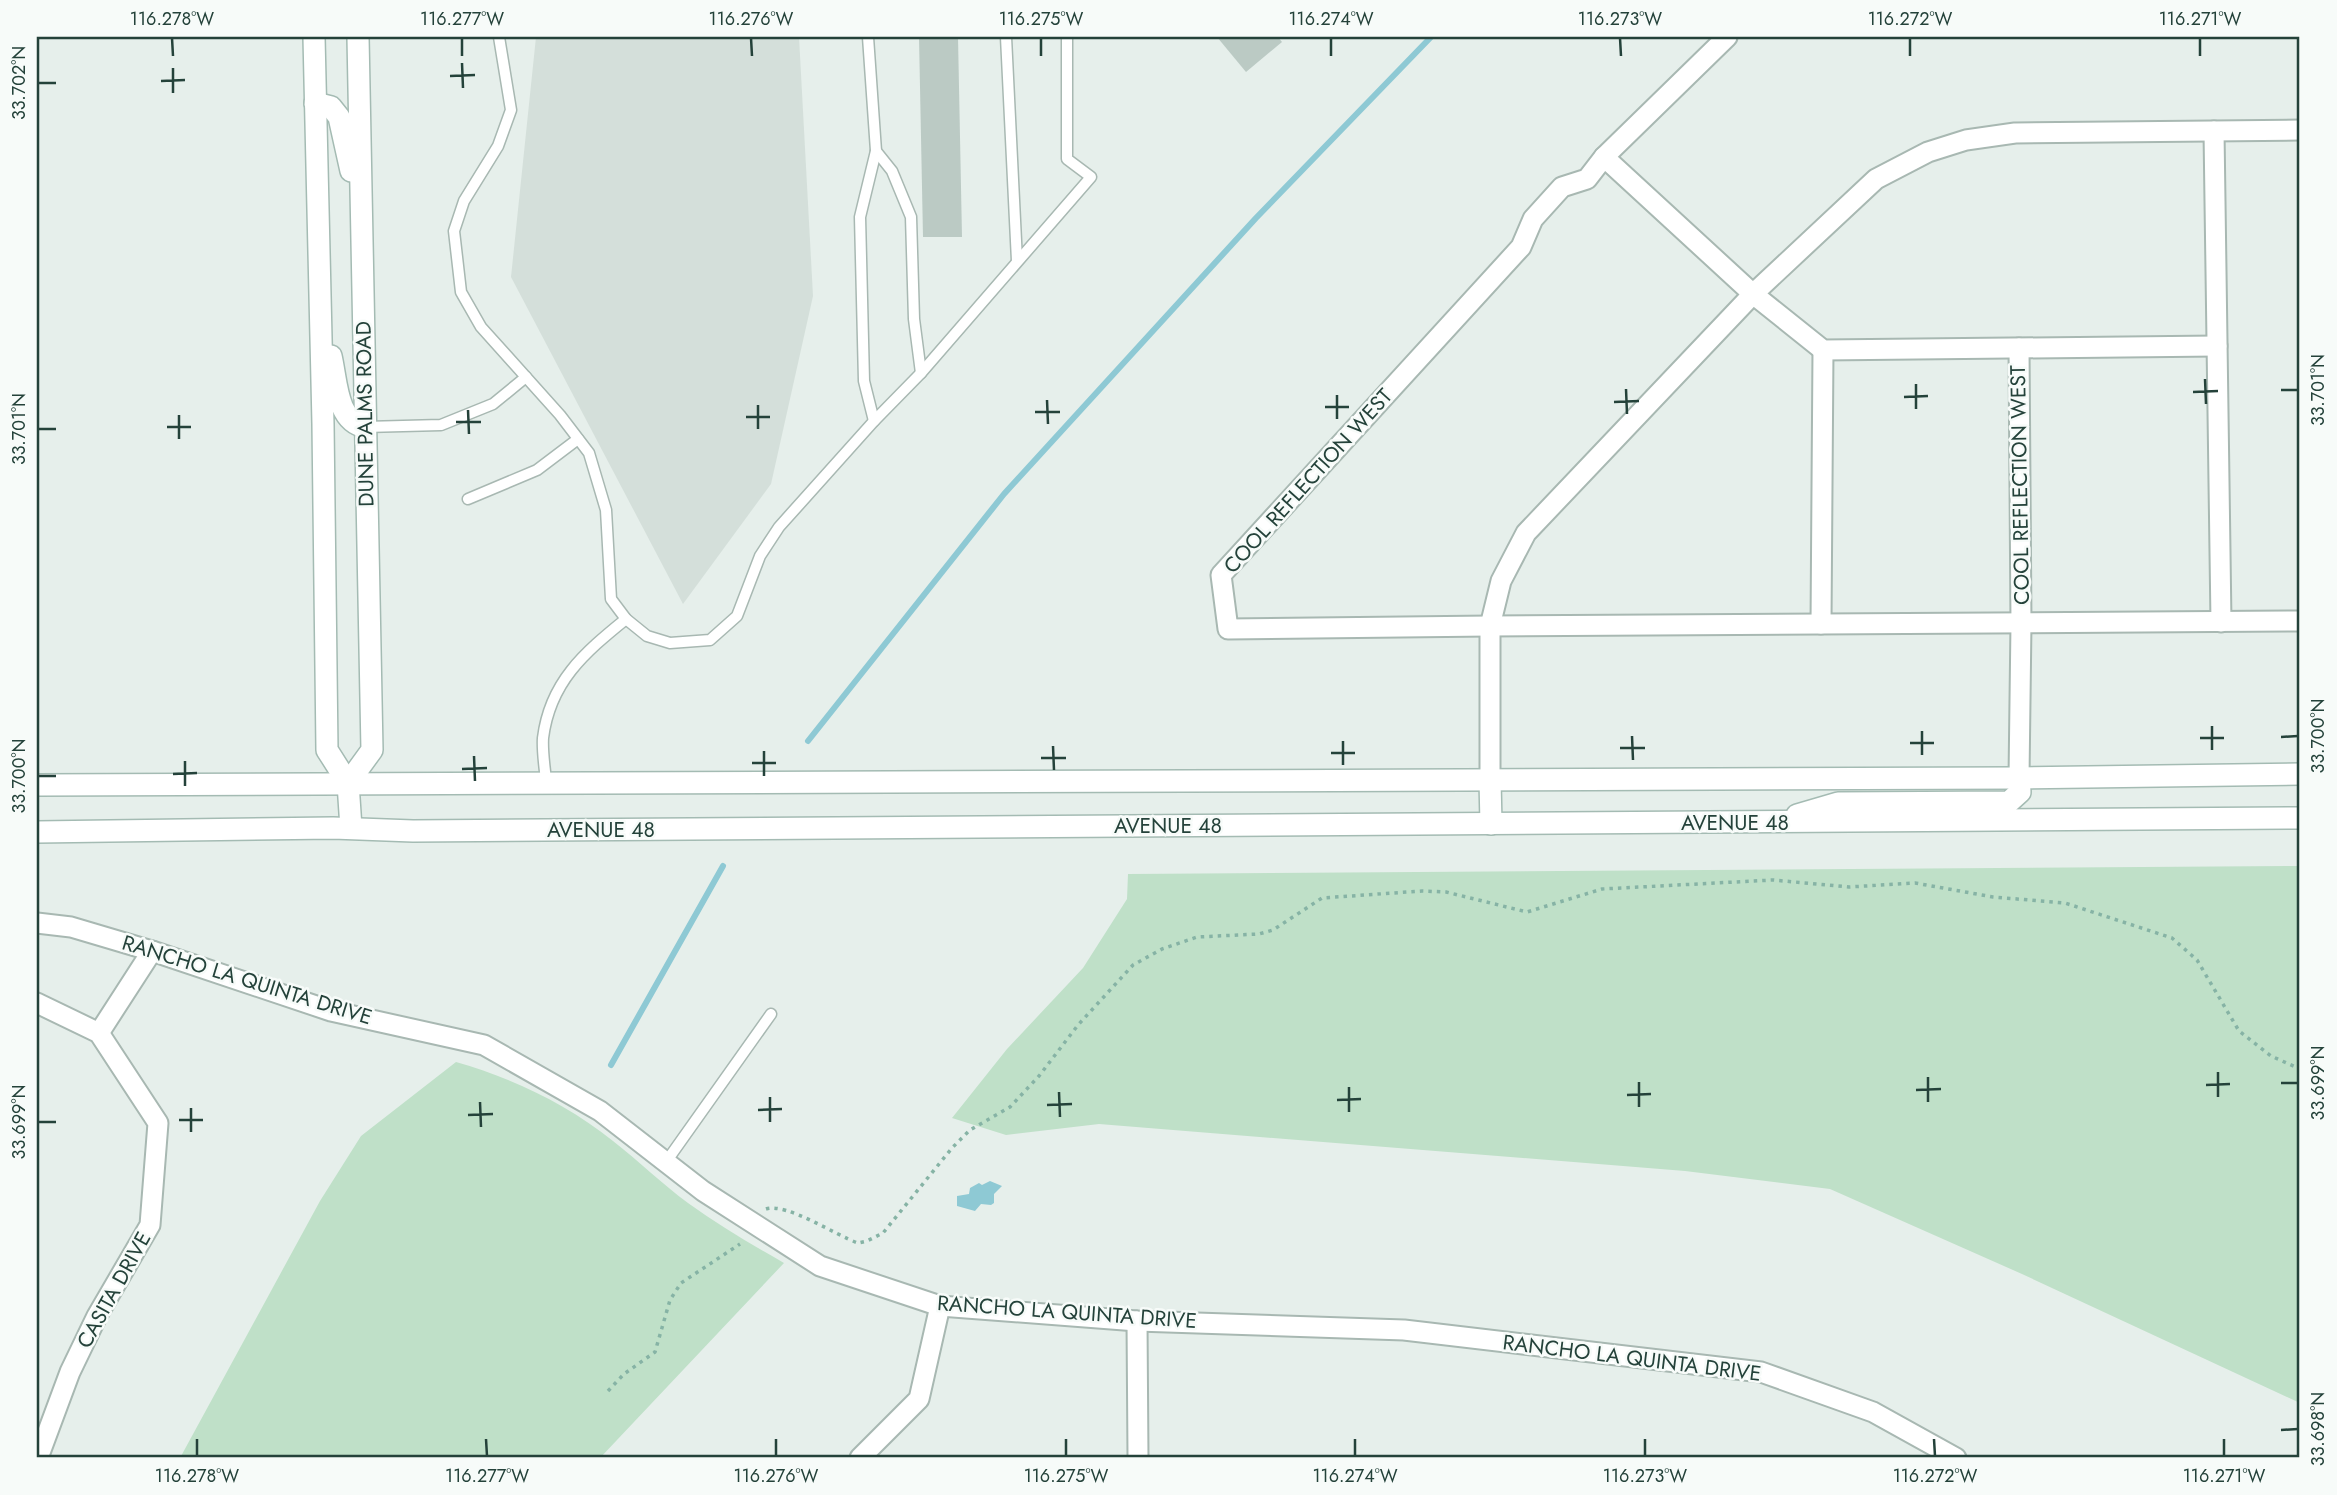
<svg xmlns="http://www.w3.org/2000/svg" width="2337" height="1495" viewBox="0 0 2337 1495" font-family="Jost,sans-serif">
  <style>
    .built { fill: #d4dfda }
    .green { fill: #bfe0c8 }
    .water { fill: #8ec9d4 }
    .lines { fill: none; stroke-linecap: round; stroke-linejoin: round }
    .stream { stroke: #8ec9d4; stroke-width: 6 }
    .building { fill: #bbcac4 }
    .lane-casing { stroke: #a8b8b2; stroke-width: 13 }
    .street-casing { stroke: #a8b8b2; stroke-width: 23 }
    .secondary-casing { stroke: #a4bbb3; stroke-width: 24 }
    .path { stroke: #86b3a5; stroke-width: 3.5; stroke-dasharray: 3.5 5; stroke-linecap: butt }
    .lane { stroke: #fff; stroke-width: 10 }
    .street { stroke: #fff; stroke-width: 19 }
    .secondary { stroke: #fff; stroke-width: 21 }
    .ticks { fill: none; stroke: #24423a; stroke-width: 2.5 }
    .labels { text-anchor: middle; stroke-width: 5; stroke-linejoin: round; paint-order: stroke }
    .street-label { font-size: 21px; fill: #24423a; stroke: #f7fbf9 }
    .neatline { fill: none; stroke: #24423a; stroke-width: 2.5 }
    .ticks-label { font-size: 18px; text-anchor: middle; fill: #24423a }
  </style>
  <rect width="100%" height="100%" fill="#e6efeb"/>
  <!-- built -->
  <polygon class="built" points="536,37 799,37 813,296 771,484 683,604 511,277"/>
  <!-- green -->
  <g class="green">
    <polygon points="2300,866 2300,1403 2022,1274 1830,1189 1685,1171 1099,1124 1006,1135 952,1118 1007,1049 1083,968 1127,899 1128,874"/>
    <path d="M 456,1062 C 512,1078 567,1104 613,1141 C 639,1161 662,1184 688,1203 C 718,1225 751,1244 784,1263 L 600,1458 L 180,1458 L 320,1201 L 361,1136 Z"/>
  </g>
  <!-- water -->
  <polygon class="water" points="990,1181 1002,1186 994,1194 994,1203 991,1205 981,1204 975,1211 957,1206 957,1196 969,1194 970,1188 979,1183 982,1185"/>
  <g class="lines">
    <!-- stream -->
    <g class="stream">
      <polyline points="808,741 1004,494 1256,218 1431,37"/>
      <polyline points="611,1065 723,866"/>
    </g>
  </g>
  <!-- building -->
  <g class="building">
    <polygon points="919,37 958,37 962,237 923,237"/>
    <polygon points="1217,37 1278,37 1282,42 1246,72"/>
  </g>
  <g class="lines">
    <defs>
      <g id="lane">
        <polyline points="499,37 511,110 498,146 464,201 454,231 461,292 481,327 560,415 589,453 606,510 611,599 626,619 647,636 670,643 710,640 737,616 760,556 779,527 874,421 921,373 1091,177 1067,159 1067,37"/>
        <polyline points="868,37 876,151 892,171 911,217 914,319 921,373"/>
        <polyline points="1006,37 1017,261"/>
        <polyline points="874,421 864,381 860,217 876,151"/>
        <polyline points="365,427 441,425 493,404 526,377"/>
        <polyline points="468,499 537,470 578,439"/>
        <path d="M 546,782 C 545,768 542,752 543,738 C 550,682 584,653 626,619"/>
        <polyline points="666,1162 771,1014"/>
      </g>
      <g id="street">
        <polyline points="1727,37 1604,157 1587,179 1562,187 1533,219 1521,247 1221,575 1228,629 1490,626 2300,621"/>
        <polyline points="2214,131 2221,622"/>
        <polyline points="1604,157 1753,294 1823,350 2217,346"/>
        <polyline points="2019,348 2021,623 2019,778"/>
        <polyline points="1821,624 1823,350"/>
        <polyline points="1490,780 1490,626 1501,581 1526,533 1753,294 1876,179 1928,152 1966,140 2015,133 2300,130"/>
        <polyline points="37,923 71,927 152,951 331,1011 484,1045 600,1111 703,1191 820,1266 940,1306 1137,1321 1404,1330 1761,1372 1873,1412 1956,1458"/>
        <polyline points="37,1003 99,1033 158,1123 150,1225 97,1316 70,1372 38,1458"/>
        <polyline points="99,1033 152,951"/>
        <polyline points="1137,1321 1138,1458"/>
        <polyline points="860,1458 919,1399 940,1306"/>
      </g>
      <g id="secondary">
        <polyline points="314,37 323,424 327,750 348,783 351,828"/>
        <polyline points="315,103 331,107 339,117 351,171"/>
        <path d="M 331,356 C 337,381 336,421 365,427"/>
        <polyline points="1490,780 1491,824"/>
        <polyline points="348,783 372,750 358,37"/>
        <polyline points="37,785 2019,778 2300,774"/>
        <polyline points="1797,815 1838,803 2009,802 2020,792 2019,778"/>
        <polyline points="37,832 333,828 413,831 2300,818"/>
      </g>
    </defs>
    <!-- lane casing -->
    <use href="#lane" class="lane-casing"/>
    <!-- street casing -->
    <use href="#street" class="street-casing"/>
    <!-- secondary casing -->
    <use href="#secondary" class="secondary-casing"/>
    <!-- path -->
    <g class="path">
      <path d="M 766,1209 C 786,1202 837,1236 858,1243 L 867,1241 L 883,1233 L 952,1148 L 970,1130 L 1010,1107 L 1039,1076 L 1078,1025 L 1133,965 L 1162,949 L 1197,937 L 1259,934 L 1273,930 L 1322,898 L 1422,891 L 1446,892 L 1527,912 L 1602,889 L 1773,880 L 1849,887 L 1915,883 L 1993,897 L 2065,903 L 2172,938 L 2197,960 L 2239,1031 L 2271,1056 L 2300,1069"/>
      <polyline points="608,1391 624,1374 655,1352 670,1300 681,1283 740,1244"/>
    </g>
    <!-- lane -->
    <use href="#lane" class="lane"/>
    <!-- street -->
    <use href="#street" class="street"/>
    <!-- secondary -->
    <use href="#secondary" class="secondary"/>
  </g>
  <!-- ticks -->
  <path class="ticks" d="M 172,38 L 173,56M 462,38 L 462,56M 751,38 L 752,56M 1041,38 L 1041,56M 1331,38 L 1331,56M 1620,38 L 1621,56M 1910,38 L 1910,56M 2200,38 L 2200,56M 462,63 L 463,88M 173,68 L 173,93M 450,76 L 475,75M 161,81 L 185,80M 38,83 L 56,83M 2205,379 L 2206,404M 1916,384 L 1916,409M 1626,389 L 1627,414M 2281,390 L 2298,390M 2193,392 L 2218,391M 1337,395 L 1337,419M 1904,397 L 1928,396M 1047,400 L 1048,424M 1614,402 L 1639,401M 758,405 L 758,429M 1325,407 L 1349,407M 468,410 L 469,434M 1035,412 L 1060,412M 179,415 L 179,439M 746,417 L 770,417M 456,422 L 481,422M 167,427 L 191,427M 38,429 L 56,429M 2212,726 L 2212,750M 1922,731 L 1922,755M 1632,736 L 1633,760M 2281,737 L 2298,736M 2200,738 L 2224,738M 1343,741 L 1343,765M 1910,743 L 1934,743M 1053,746 L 1054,770M 1620,748 L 1645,748M 764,751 L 764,776M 1331,753 L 1355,753M 474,756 L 475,781M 1041,758 L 1066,758M 185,761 L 185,786M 752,763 L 776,763M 462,769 L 487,768M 173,774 L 197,773M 38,776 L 56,776M 2218,1072 L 2218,1097M 1928,1077 L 1928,1102M 1639,1082 L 1639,1107M 2281,1083 L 2298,1083M 2206,1085 L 2230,1084M 1349,1087 L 1349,1112M 1916,1090 L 1941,1089M 1059,1092 L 1060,1117M 1627,1095 L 1651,1094M 770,1097 L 770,1122M 1337,1100 L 1361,1099M 480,1102 L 481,1127M 1047,1105 L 1072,1104M 191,1108 L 191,1132M 758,1110 L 782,1109M 468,1115 L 493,1114M 179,1120 L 203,1120M 38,1122 L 56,1122M 2281,1430 L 2298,1429M 197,1439 L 197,1456M 486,1439 L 487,1456M 776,1439 L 776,1456M 1066,1439 L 1066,1456M 1355,1439 L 1355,1456M 1645,1439 L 1645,1456M 1934,1439 L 1935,1456M 2224,1439 L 2224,1456"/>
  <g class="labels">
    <!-- street labels -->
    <g class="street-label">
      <text transform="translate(365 414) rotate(-91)" y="7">DUNE PALMS ROAD</text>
      <text transform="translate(1308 481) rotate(-48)" y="7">COOL REFLECTION WEST</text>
      <text transform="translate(2020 485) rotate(-91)" y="7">COOL REFLECTION WEST</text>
      <text x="1735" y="830">AVENUE 48</text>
      <text x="1168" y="833">AVENUE 48</text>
      <text x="601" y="837">AVENUE 48</text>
      <text transform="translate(247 980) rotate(17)" y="7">RANCHO LA QUINTA DRIVE</text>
      <text transform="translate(114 1290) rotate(-61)" y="7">CASITA DRIVE</text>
      <text transform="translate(1067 1312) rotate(4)" y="7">RANCHO LA QUINTA DRIVE</text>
      <text transform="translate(1632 1358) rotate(7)" y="7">RANCHO LA QUINTA DRIVE</text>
    </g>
  </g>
  <!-- border -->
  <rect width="2337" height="1495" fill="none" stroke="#f7fbf9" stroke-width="77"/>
  <rect x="38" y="38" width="2260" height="1418" class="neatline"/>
  <g class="ticks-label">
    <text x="172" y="25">116.278°W</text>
    <text x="462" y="25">116.277°W</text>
    <text x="751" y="25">116.276°W</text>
    <text x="1041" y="25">116.275°W</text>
    <text x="1331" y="25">116.274°W</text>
    <text x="1620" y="25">116.273°W</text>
    <text x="1910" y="25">116.272°W</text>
    <text x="2200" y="25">116.271°W</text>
    <text transform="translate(19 83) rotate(-90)" y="6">33.702°N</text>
    <text transform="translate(2318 390) rotate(-90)" y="6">33.701°N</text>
    <text transform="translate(19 429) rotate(-90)" y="6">33.701°N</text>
    <text transform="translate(2318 736) rotate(-90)" y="6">33.700°N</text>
    <text transform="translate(19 776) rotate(-90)" y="6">33.700°N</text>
    <text transform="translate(2318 1083) rotate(-90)" y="6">33.699°N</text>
    <text transform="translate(19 1122) rotate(-90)" y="6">33.699°N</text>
    <text transform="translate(2318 1429) rotate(-90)" y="6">33.698°N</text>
    <text x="197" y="1482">116.278°W</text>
    <text x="487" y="1482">116.277°W</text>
    <text x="776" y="1482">116.276°W</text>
    <text x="1066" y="1482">116.275°W</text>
    <text x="1355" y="1482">116.274°W</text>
    <text x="1645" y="1482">116.273°W</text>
    <text x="1935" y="1482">116.272°W</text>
    <text x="2224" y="1482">116.271°W</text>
  </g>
</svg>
